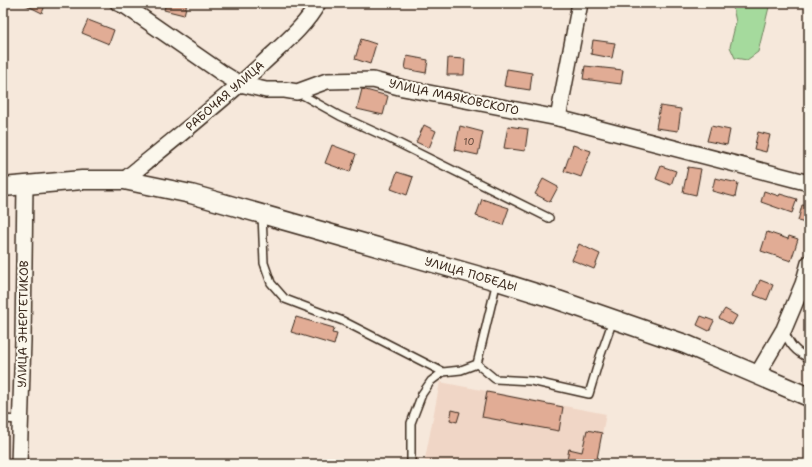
<svg xmlns="http://www.w3.org/2000/svg" width="812" height="467" viewBox="0 0 812 467" font-family="'Shantell Sans',sans-serif">
  <style>
    .built { fill: #f0d6c6 }
    .green { fill: #a5da9d; stroke: #70825e }
    .building { fill: #e1ac95; stroke: #3b2a1e }
    .lines { fill: none; stroke-linecap: round; stroke-linejoin: round }
    .service-casing { stroke: #3b2a1e; stroke-width: 10 }
    .minor-casing { stroke: #3b2a1e; stroke-width: 18 }
    .tertiary-casing { stroke: #3b2a1e; stroke-width: 21 }
    .service { stroke: #fbf7ec; stroke-width: 7 }
    .minor { stroke: #fbf7ec; stroke-width: 15 }
    .tertiary { stroke: #fbf7ec; stroke-width: 18 }
    .labels { text-anchor: middle; stroke-width: 4; stroke-linejoin: round; paint-order: stroke }
    .number-label { font-size: 10px; fill: #644a3c }
    .street-label { font-size: 12px; fill: #3b2a1e; stroke: #fbf7ec }
  </style>
  <rect width="100%" height="100%" fill="#f6e8db"/>
  <filter id="ink" filterUnits="userSpaceOnUse"><feTurbulence type="fractalNoise" baseFrequency=".025" numOctaves="2"/><feDisplacementMap in="SourceGraphic" scale="8" xChannelSelector="R" yChannelSelector="G"/><feConvolveMatrix kernelMatrix="1 2 1 2 8 2 1 2 1" color-interpolation-filters="sRGB"/></filter>
  <g filter="url(#ink)">
    <!-- built -->
    <polygon class="built" points="440,382 606,414 596,464 424,464"/>
    <!-- green -->
    <polygon class="green" points="732,3 770,3 758,52 747,60 735,58 730,47 736,22"/>
    <!-- building -->
    <g class="building">
      <polygon points="22,3 46,3 42,13"/>
      <polygon points="166,3 187,3 184,15 164,10"/>
      <polygon points="88,20 114,30 109,44 82,33"/>
      <polygon points="361,39 376,44 370,64 355,59"/>
      <polygon points="593,40 615,43 612,58 591,54"/>
      <polygon points="407,56 428,60 426,73 405,69"/>
      <polygon points="448,58 465,59 464,75 447,75"/>
      <polygon points="585,66 623,70 621,84 583,79"/>
      <polygon points="507,69 532,73 530,90 504,86"/>
      <polygon points="362,89 388,96 383,115 357,109"/>
      <polygon points="660,106 681,109 678,131 656,128"/>
      <polygon points="424,125 436,131 429,148 416,142"/>
      <polygon points="460,126 483,132 478,155 455,150"/>
      <polygon points="508,126 528,129 525,151 504,148"/>
      <polygon points="711,126 730,130 727,145 707,141"/>
      <polygon points="758,132 770,135 766,152 754,149"/>
      <polygon points="332,145 356,154 350,172 325,163"/>
      <polygon points="573,145 591,151 581,177 564,171"/>
      <polygon points="661,166 676,171 671,185 656,179"/>
      <polygon points="688,167 701,169 696,195 683,192"/>
      <polygon points="397,172 413,177 407,195 391,189"/>
      <polygon points="715,178 738,183 735,197 712,191"/>
      <polygon points="543,179 558,187 550,202 535,194"/>
      <polygon points="764,191 779,196 780,194 797,199 792,213 761,202"/>
      <polygon points="482,199 509,208 503,225 476,216"/>
      <polygon points="802,205 809,206 809,224 798,221"/>
      <polygon points="767,232 788,239 789,236 798,239 791,261 761,251"/>
      <polygon points="579,244 600,254 594,269 572,260"/>
      <polygon points="760,280 773,285 767,300 754,295"/>
      <polygon points="725,309 737,316 732,325 719,318"/>
      <polygon points="701,316 714,321 709,331 697,325"/>
      <polygon points="296,317 334,328 332,333 337,334 334,345 291,332"/>
      <polygon points="487,392 563,407 559,431 482,417"/>
      <polygon points="452,410 460,412 457,422 450,420"/>
      <polygon points="587,430 602,433 596,464 566,464 569,449 582,452"/>
    </g>
    <g class="lines">
      <defs>
        <g id="service">
          <polyline points="297,92 340,116 386,137 549,218"/>
          <polyline points="262,214 264,263 271,283 285,299 343,321 443,372"/>
          <path d="M 784,330 C 789,344 795,352 809,358"/>
          <polyline points="477,364 495,379 531,381 589,394 600,357 613,320"/>
          <polyline points="3,419 20,420"/>
          <polyline points="411,464 411,423 422,394 431,381 443,372 461,370 477,364 497,281"/>
        </g>
        <g id="minor">
          <polyline points="118,3 127,7 222,73 240,84 266,90 285,90 297,92 327,81 373,80 403,88 558,118 809,183"/>
          <polyline points="558,118 580,3"/>
          <path d="M 124,180 C 171,142 218,105 262,64 C 282,45 305,27 318,3"/>
          <polyline points="757,375 784,329 803,284 809,263"/>
          <polyline points="19,464 23,340 25,184"/>
        </g>
        <polyline id="tertiary" points="3,187 82,180 124,180 191,194 497,281 558,300 685,344 809,397"/>
      </defs>
      <!-- service casing -->
      <use href="#service" class="service-casing"/>
      <!-- minor casing -->
      <use href="#minor" class="minor-casing"/>
      <!-- tertiary casing -->
      <use href="#tertiary" class="tertiary-casing"/>
      <!-- service -->
      <use href="#service" class="service"/>
      <!-- minor -->
      <use href="#minor" class="minor"/>
      <!-- tertiary -->
      <use href="#tertiary" class="tertiary"/>
    </g>
  </g>
  <g class="labels">
    <!-- number labels -->
    <g class="number-label">
      <text x="469" y="145">10</text>
    </g>
    <!-- street labels -->
    <g class="street-label">
      <text transform="translate(225 96) rotate(-41)" y="4">РАБОЧАЯ УЛИЦА</text>
      <text transform="translate(454 97) rotate(12)" y="4">УЛИЦА МАЯКОВСКОГО</text>
      <text transform="translate(471 274) rotate(16)" y="4">УЛИЦА ПОБЕДЫ</text>
      <text transform="translate(23 324) rotate(-89)" y="4">УЛИЦА ЭНЕРГЕТИКОВ</text>
    </g>
  </g>
  <!-- margin -->
  <rect width="812" height="467" fill="none" stroke="#fbf7ec" stroke-width="16"/>
  <rect x="8" y="8" width="796" height="451" fill="none" stroke="#3b2a1e" stroke-width="1.5" filter="url(#ink)"/>
</svg>
